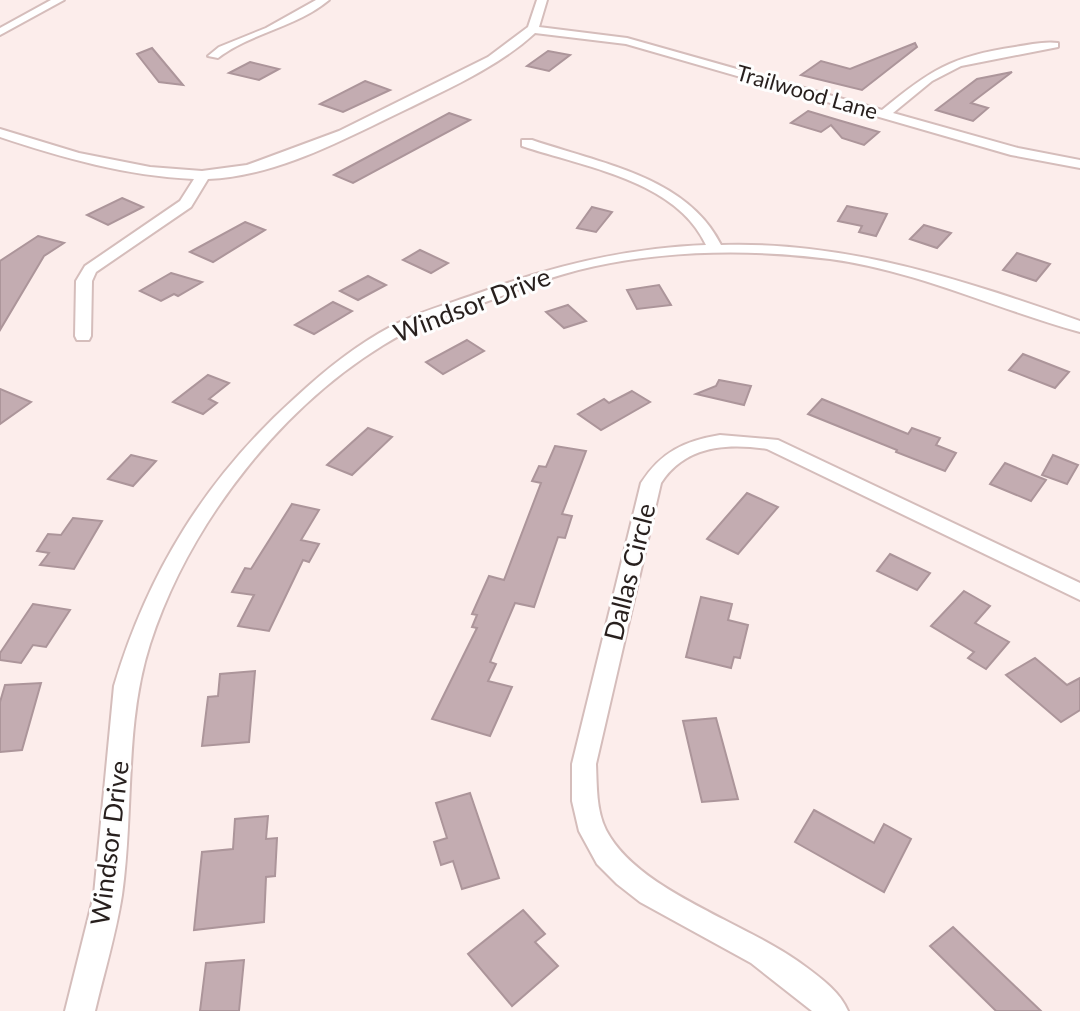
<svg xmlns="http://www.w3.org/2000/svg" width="1080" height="1011" viewBox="0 0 1080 1011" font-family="Lato,sans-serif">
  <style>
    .building { fill: #c3acb1; stroke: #ac959a; stroke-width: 2 }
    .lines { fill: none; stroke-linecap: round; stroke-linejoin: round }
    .street-casing { stroke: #d5bdbb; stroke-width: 4 }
    .street { fill: #fff; fill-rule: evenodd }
    .labels { text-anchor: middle; stroke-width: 6; stroke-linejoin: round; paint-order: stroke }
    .far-street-label { font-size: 22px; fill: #271f1d; stroke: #fefefe }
    .street-label { font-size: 26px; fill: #271f1d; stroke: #fefefe }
  </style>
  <rect width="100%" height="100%" fill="#fcedeb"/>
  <!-- building -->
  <g class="building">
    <polygon points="915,43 917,47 862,90 801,75 821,61 850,69"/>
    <polygon points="152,48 183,85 159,82 137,54"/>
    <polygon points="548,51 570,55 549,71 527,66"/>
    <polygon points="250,62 279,69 259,80 229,73"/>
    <polygon points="1012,72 971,103 988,108 973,121 936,110 977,79"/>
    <polygon points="365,81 390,90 343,112 320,104"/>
    <polygon points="808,111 838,120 879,132 864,145 842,138 831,125 821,132 791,123"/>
    <polygon points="449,113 470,120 353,183 334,175"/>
    <polygon points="122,198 143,207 108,225 87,215"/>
    <polygon points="847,206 887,214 876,236 859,232 862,226 838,221"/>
    <polygon points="592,207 612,212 596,232 577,228"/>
    <polygon points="245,222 265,230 213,262 190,252"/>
    <polygon points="924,225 951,233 937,248 910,239"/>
    <polygon points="38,236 64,243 44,256 0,330 0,261"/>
    <polygon points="420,250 448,263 431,273 403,260"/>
    <polygon points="1017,253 1050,264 1036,281 1003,270"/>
    <polygon points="171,273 202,282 178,296 174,294 161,301 140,291"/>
    <polygon points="368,276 386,285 358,300 340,291"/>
    <polygon points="659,285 671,305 637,309 627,290"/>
    <polygon points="333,302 352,311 314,334 295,325"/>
    <polygon points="568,305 586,321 564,328 546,312"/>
    <polygon points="467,340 484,351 443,374 426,362"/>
    <polygon points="1023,354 1069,372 1055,388 1009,370"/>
    <polygon points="208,375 229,383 209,399 217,403 203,414 173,402"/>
    <polygon points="719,380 751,386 744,405 696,394 716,386"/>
    <polygon points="0,389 31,402 0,424"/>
    <polygon points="632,391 650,402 601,430 578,414 604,399 609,403"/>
    <polygon points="822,399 908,434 912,428 940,438 936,445 956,453 945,471 896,452 897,450 808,414"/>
    <polygon points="368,428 392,437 352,475 327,465"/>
    <polygon points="555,446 586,451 562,514 572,516 565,538 558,537 534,607 515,603 490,662 496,664 488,681 512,687 490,736 432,719 477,628 472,627 477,615 472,614 489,576 504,580 541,483 532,481 539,466 546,467"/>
    <polygon points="131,455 156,461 133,486 108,479"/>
    <polygon points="1053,455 1078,465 1067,484 1042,475"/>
    <polygon points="1005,463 1046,480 1031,501 990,484"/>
    <polygon points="747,493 778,507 738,554 707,539"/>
    <polygon points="292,504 319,510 301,540 319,544 309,562 303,560 269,631 238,626 254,595 232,592 245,568 251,569"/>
    <polygon points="73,518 102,521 74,569 40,565 49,553 37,551 48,534 61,535"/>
    <polygon points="890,554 930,573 917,590 877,571"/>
    <polygon points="964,591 990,606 975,623 1009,642 986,669 968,658 974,652 931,626"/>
    <polygon points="701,597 732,604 728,620 748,625 740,658 734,657 731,668 686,657"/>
    <polygon points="33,604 70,610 46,647 33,645 21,663 0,660 0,653"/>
    <polygon points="1035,658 1067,685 1080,678 1080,710 1061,722 1006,675"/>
    <polygon points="255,671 249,742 202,746 208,697 218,696 220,674"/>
    <polygon points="41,683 22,750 0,752 0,702 5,685"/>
    <polygon points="716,718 738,799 702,802 683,721"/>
    <polygon points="470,793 499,878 462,889 453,861 441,865 434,842 447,838 436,803"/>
    <polygon points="814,810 874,843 884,824 911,839 884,892 795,842"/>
    <polygon points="268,816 266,839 277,838 275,876 266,877 264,922 194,930 202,852 233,849 235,819"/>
    <polygon points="523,910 545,934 535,942 558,966 512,1006 468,954"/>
    <polygon points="953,927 1041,1011 996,1011 930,946"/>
    <polygon points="244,960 239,1011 200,1011 206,963"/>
  </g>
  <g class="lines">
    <defs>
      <g id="street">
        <polygon points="51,0 64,0 0,35 0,28"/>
        <path d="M 316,0 L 329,0 C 297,27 250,33 218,58 L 208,56 L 219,47 L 266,28 Z"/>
        <path d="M 537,0 L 547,0 L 539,27 L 627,38 L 882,110 C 929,71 952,56 1015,47 C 1029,45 1044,41 1058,43 L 1058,47 L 961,66 L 932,81 L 893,113 L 1018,148 L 1080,160 L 1080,168 L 1011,155 L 626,44 L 535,33 C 499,66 452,87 409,108 C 346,138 279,176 208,179 L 191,207 L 96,272 L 92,281 L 91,336 L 89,340 L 77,340 L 75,336 L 76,281 L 85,266 L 180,201 L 194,179 C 127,176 63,158 0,137 L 0,129 L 79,153 L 150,167 L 202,171 L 247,165 L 339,131 L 488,57 L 528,27 Z"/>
        <path d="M 522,140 L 532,140 C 598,163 687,176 721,245 C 848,241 962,280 1080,321 L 1080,332 C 996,309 918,271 830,259 C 744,248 648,250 564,274 C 535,282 508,294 480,304 C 454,313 427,320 404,333 C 288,396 190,520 150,644 C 124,725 134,812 122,895 C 116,934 104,973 95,1011 L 65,1011 L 94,895 L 114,686 C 148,572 206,478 295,398 C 324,371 356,345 392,326 C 420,311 452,303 482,292 C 555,265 628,248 706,245 C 676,180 584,167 522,146 Z"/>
        <path d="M 720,435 L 778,440 L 1080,583 L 1080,600 L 767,449 C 726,443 685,446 661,483 L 596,764 C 597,786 596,810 606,830 C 639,893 749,923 806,967 C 822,979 840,992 848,1011 L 812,1011 L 751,963 L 640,902 L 617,884 L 597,864 L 579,831 L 572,801 L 572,764 L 641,483 C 661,452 684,441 720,435 Z"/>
      </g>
    </defs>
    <!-- street casing -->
    <use href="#street" class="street-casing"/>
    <!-- street -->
    <use href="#street" class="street"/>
  </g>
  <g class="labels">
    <!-- far-street labels -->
    <g class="far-street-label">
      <text transform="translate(807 92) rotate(16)" y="8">Trailwood Lane</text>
    </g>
    <!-- street labels -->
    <g class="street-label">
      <text transform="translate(472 305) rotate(-21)" y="9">Windsor Drive</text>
      <text transform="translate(630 572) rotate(-76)" y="9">Dallas Circle</text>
      <text transform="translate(110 843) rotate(-83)" y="9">Windsor Drive</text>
    </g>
  </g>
</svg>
